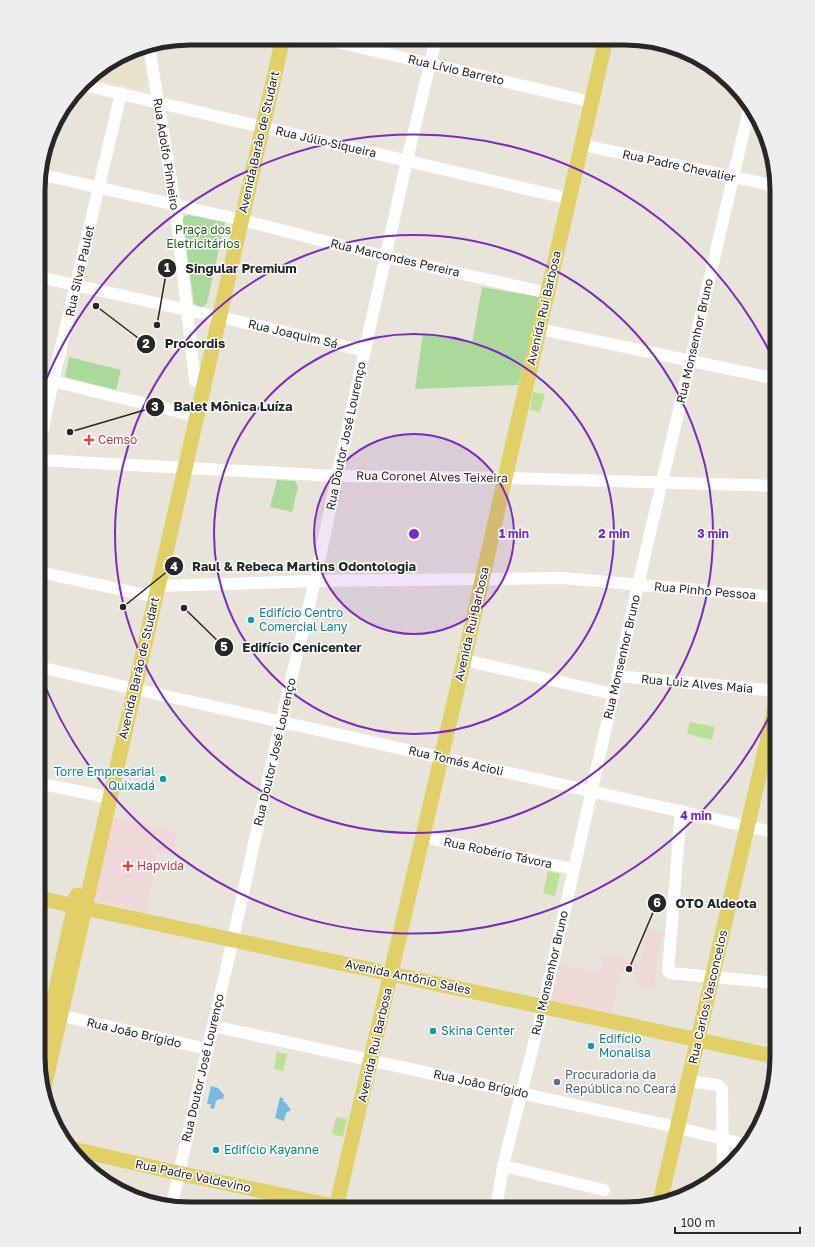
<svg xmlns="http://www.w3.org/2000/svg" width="815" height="1247" viewBox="0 0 815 1247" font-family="'Golos Text',sans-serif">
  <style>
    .education { fill: #e8e2cb }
    .medical { fill: #efd9d8 }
    .green { fill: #abd99c }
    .pitch { fill: #bbe098 }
    .water { fill: #77bae0 }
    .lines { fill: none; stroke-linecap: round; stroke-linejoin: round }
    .minor { stroke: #fff; stroke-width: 12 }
    .major { stroke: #e0d067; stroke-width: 15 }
    .ring { fill: none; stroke: #7b2cbf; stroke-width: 2 }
    .health-dot { fill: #e0444e; stroke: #fff; stroke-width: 1.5 }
    .culture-dot { fill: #0f9aa8; stroke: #fff; stroke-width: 1.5 }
    .service-dot { fill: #5c6f8a; stroke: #fff; stroke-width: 1.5 }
    .labels { text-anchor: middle; stroke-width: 3; stroke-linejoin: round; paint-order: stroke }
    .street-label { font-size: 12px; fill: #272727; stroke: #fff }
    .park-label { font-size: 12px; fill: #275b20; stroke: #fff }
    .health-label { font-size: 12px; fill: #be3a42; stroke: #fff; text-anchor: start }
    .culture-label { font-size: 12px; fill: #0d838f; stroke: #fff; text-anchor: start }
    .service-label { font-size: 12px; fill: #4e5e75; stroke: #fff; text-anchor: start }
    .rim { fill: none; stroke: #272727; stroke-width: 5 }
    .centre { fill: #7b2cbf; stroke: #fff; stroke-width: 2 }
    .ring-label { font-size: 12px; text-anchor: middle; font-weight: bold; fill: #7b2cbf; stroke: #fff; stroke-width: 3; stroke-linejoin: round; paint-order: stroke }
    .leader { fill: none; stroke: #272727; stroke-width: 1.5 }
    .callout-dot { fill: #272727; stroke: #fff; stroke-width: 1.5 }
    .mark-label { font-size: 12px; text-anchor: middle; font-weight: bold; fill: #fff }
    .callout-label { font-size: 13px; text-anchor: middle; font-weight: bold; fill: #272727; stroke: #fff; stroke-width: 3; stroke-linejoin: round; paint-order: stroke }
  </style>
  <rect width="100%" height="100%" fill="#e8e4da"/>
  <!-- education -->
  <polygon class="education" points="142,47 147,81 139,88 89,77 132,49"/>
  <!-- medical -->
  <g class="medical">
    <polygon points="113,817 177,832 172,856 157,852 146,912 96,900 95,897"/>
    <polygon points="646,929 663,931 653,988 635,985 637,975 620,972 611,1014 551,1001 557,964 600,973 604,955 641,961"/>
  </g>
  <!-- green -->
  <g class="green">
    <path d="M 189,215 L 225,222 L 207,303 C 203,308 198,309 194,303 L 182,221 L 185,216 Z"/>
    <polygon points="482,287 541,297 518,385 415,389 423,333 472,343"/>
    <polygon points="69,357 121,370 116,390 65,377"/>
    <polygon points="277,480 295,481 298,487 292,512 270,507"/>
  </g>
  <!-- pitch -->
  <g class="pitch">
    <polygon points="533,392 545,394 540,412 530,410"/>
    <polygon points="690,722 715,727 712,740 687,734"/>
    <polygon points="548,871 560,874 555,896 543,893"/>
    <polygon points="277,1052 287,1054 283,1071 274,1069"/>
    <polygon points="336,1117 347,1119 343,1137 332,1134"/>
  </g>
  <!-- water -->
  <g class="water">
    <polygon points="211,1086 218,1088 224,1095 223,1099 219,1099 216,1101 214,1109 210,1108 211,1104 207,1104"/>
    <polygon points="280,1097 284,1099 283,1102 285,1102 291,1110 286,1113 284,1121 275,1118"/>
  </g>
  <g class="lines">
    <!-- minor -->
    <g class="minor">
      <polyline points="320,38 592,102"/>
      <polyline points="149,46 175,204 195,381"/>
      <polyline points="83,85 570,199"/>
      <polyline points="582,145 776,186"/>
      <polyline points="39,174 233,218"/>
      <polyline points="242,220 386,257 548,293"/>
      <polyline points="39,277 210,315"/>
      <polyline points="220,317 365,351"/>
      <polyline points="540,329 777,379"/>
      <polyline points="39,378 188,414"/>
      <polyline points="39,448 53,381 121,93"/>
      <polyline points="39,460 337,476 505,478 777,486"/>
      <polyline points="39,572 146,595 158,586 315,581 562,578 777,597"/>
      <polyline points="464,660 613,694"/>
      <polyline points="39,667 126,687"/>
      <polyline points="617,676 777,691"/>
      <polyline points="135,689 777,833"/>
      <polyline points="38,783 101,796"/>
      <polyline points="681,811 668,971 670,973 777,983"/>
      <polyline points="424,837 573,869"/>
      <polyline points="38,1012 67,1017 207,1049"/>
      <polyline points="213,1026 667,1125 748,1145"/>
      <polyline points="688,1081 718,1085 722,1089 723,1173"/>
      <polyline points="503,1166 604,1190"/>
      <polyline points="171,1208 233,939 281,721 315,581 337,476 407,160 436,39"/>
      <polyline points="496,1209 503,1166 543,1007 638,585 750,105"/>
    </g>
    <!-- major -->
    <g class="major">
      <polyline points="38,898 777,1057"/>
      <polyline points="41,1057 77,895"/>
      <polyline points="44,1088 283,38"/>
      <polyline points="69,1148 178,1173 342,1208"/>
      <polyline points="660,1202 777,699"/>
      <polyline points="336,1208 464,660 505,478 606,39"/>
    </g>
  </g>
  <!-- distance rings -->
  <circle cx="414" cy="534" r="100" fill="#7b2cbf" fill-opacity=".12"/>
  <g class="ring">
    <circle cx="414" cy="534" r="100"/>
    <circle cx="414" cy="534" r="200"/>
    <circle cx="414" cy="534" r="299"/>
    <path d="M776 703A399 399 0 0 1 39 670M39 398A399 399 0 0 1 776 365"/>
  </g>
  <!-- markers -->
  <g class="health-dot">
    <path d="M87 434h4v4h4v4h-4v4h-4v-4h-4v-4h4z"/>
    <path d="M126 860h4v4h4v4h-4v4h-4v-4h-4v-4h4z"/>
  </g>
  <g class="culture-dot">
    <circle cx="251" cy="620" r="4"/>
    <circle cx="163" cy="779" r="4"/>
    <circle cx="433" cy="1031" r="4"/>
    <circle cx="591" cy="1046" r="4"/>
    <circle cx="216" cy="1150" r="4"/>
  </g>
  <circle class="service-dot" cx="557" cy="1082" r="4"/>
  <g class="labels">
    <!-- street labels -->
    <g class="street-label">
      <text transform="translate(456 70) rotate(13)" y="4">Rua Lívio Barreto</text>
      <text transform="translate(259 142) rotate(-77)" y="4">Avenida Barão de Studart</text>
      <text transform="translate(326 142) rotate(13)" y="4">Rua Júlio Siqueira</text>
      <text transform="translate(166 154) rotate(81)" y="4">Rua Adolfo Pinheiro</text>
      <text transform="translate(679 166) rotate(12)" y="4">Rua Padre Chevalier</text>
      <text transform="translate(395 258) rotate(13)" y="4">Rua Marcondes Pereira</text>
      <text transform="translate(80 271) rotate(-77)" y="4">Rua Silva Paulet</text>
      <text transform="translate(544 308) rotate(-77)" y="4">Avenida Rui Barbosa</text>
      <text transform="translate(293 334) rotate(13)" y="4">Rua Joaquim Sá</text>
      <text transform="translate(695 341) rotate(-77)" y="4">Rua Monsenhor Bruno</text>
      <text transform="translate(346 436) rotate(-78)" y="4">Rua Doutor José Lourenço</text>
      <text transform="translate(432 477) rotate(1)" y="4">Rua Coronel Alves Teixeira</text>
      <text transform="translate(705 591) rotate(5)" y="4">Rua Pinho Pessoa</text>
      <text transform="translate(472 624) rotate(-77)" y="4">Avenida Rui Barbosa</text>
      <text transform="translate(622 657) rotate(-77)" y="4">Rua Monsenhor Bruno</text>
      <text transform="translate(139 668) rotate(-77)" y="4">Avenida Barão de Studart</text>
      <text transform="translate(697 684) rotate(5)" y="4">Rua Luiz Alves Maia</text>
      <text transform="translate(275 752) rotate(-77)" y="4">Rua Doutor José Lourenço</text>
      <text transform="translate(456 761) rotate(13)" y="4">Rua Tomás Acioli</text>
      <text transform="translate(498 853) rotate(12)" y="4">Rua Robério Távora</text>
      <text transform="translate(550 973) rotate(-77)" y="4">Rua Monsenhor Bruno</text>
      <text transform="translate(408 977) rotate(12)" y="4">Avenida Antônio Sales</text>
      <text transform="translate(708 997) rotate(-77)" y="4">Rua Carlos Vasconcelos</text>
      <text transform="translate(134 1033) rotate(13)" y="4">Rua João Brígido</text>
      <text transform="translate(375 1045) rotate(-77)" y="4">Avenida Rui Barbosa</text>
      <text transform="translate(203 1068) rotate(-77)" y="4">Rua Doutor José Lourenço</text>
      <text transform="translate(481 1084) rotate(12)" y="4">Rua João Brígido</text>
      <text transform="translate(193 1176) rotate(12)" y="4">Rua Padre Valdevino</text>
    </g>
    <!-- park labels -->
    <g class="park-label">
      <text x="203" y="234">Praça dos<tspan x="203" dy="14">Eletricitários</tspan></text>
    </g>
    <!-- health labels -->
    <g class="health-label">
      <text x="98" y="444">Cemso</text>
      <text x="137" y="870">Hapvida</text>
    </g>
    <!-- culture labels -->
    <g class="culture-label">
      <text x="259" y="617">Edifício Centro<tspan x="259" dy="14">Comercial Lany</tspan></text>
      <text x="155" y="776" text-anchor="end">Torre Empresarial<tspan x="155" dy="14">Quixadá</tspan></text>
      <text x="441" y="1035">Skina Center</text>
      <text x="599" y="1043">Edifício<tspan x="599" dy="14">Monalisa</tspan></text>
      <text x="224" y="1154">Edifício Kayanne</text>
    </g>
    <!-- service labels -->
    <g class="service-label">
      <text x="565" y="1079">Procuradoria da<tspan x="565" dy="14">República no Ceará</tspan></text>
    </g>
  </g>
  <!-- crop -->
  <path d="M0 0H815V1247H0ZM190 45H625A145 145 0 0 1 770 190V1057A145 145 0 0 1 625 1202H190A145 145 0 0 1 45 1057V190A145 145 0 0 1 190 45Z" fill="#eee" fill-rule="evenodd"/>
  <path class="rim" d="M190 45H625A145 145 0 0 1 770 190V1057A145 145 0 0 1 625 1202H190A145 145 0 0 1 45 1057V190A145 145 0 0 1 190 45Z"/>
  <circle cx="414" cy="534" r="6" class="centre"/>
  <g class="ring-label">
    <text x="514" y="538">1 min</text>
    <text x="614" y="538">2 min</text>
    <text x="713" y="538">3 min</text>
    <text x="696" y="820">4 min</text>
  </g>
  <!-- callouts -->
  <path class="leader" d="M157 325L167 268M96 306L146 344M70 432L155 407M123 607L174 566M184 608L224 647M629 969L657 903"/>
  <g class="callout-dot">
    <circle cx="157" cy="325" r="4"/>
    <circle cx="96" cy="306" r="4"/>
    <circle cx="70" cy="432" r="4"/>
    <circle cx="123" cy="607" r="4"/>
    <circle cx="184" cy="608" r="4"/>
    <circle cx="629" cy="969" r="4"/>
    <circle cx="167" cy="268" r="10"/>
    <circle cx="146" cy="344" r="10"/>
    <circle cx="155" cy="407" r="10"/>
    <circle cx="174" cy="566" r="10"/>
    <circle cx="224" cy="647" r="10"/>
    <circle cx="657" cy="903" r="10"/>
  </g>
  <g class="mark-label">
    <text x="167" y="272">1</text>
    <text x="146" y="348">2</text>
    <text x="155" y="411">3</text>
    <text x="174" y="571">4</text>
    <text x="224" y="651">5</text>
    <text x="657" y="907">6</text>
  </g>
  <g class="callout-label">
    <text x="241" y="273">Singular Premium</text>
    <text x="195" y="348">Procordis</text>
    <text x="233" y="411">Balet Mônica Luíza</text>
    <text x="304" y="571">Raul &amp; Rebeca Martins Odontologia</text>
    <text x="302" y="652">Edifício Cenicenter</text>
    <text x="716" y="908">OTO Aldeota</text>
  </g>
  <!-- scale -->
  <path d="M675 1227v6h125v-6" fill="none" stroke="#272727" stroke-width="2"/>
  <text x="681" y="1227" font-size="12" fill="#272727" stroke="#ffffff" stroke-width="3" paint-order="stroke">100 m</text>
</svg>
